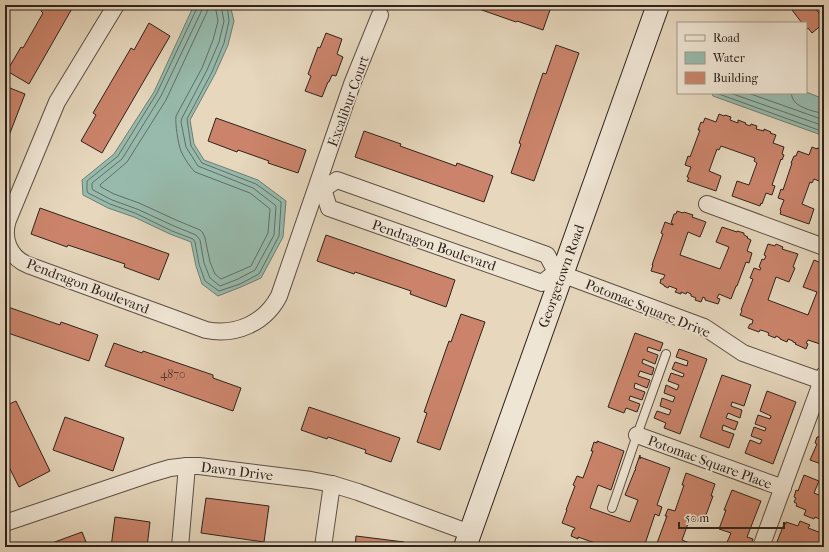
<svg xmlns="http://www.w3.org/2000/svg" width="829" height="552" viewBox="0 0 829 552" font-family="'IM FELL French Canon',serif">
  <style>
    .water { fill: #97baac; stroke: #6d7e72 }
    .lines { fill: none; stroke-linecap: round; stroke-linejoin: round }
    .shore { stroke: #626e64; stroke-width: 1 }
    .building { fill: #cb846b; stroke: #2e231c }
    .service-casing { stroke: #5c5044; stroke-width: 10 }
    .minor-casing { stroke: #5c5044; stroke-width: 18 }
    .secondary-casing { stroke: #2e231c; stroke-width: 24 }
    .service { stroke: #efe5d4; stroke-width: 8 }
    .minor { stroke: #efe5d4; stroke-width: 16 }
    .secondary { stroke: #efe5d4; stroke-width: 22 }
    .labels { text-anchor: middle; stroke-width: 3.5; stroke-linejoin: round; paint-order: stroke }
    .number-label { font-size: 12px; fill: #553b30 }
    .street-label { font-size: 14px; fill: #2e231c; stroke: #efe5d4 }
  </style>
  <rect width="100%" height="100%" fill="#e6d7bd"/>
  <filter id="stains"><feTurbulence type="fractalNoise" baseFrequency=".005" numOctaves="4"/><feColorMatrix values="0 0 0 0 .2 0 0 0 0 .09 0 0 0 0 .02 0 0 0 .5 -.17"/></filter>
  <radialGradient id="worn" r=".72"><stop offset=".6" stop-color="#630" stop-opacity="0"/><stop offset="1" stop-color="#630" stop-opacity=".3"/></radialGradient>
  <!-- water -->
  <g class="water">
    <polygon points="194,5 230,5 234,21 228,45 215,74 190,120 194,144 204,160 258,180 286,201 283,237 261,278 241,287 218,296 202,284 196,266 191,242 170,234 134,217 108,208 83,195 82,180 114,154 154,92"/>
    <polygon points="806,92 824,99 824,136 713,96 712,93"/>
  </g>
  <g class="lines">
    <!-- shore -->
    <g class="shore">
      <polyline points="197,5 197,8 157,93 118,156 87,181 87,191 88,193 110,204 135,213 172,231 193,239 195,242 199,264 205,281 219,291 240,284 259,274 279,236 281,204 281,202 256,184 202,163 191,146 187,119 212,72 224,43 229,21 227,5"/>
      <polyline points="202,5 202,10 161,96 122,159 92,183 92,188 93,190 112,200 137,209 174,226 196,235 200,240 204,263 210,278 220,286 238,279 255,270 274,235 276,206 275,205 253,188 198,166 186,147 181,122 182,118 207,70 219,42 224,21 221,5"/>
      <path d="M 208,5 L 207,12 L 166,100 L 127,162 L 101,184 L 100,185 L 101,187 L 114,194 L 139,203 L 176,220 L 200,230 L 203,233 L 205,238 L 210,262 L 215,274 L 221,279 L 235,273 L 251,266 L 268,233 L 270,209 L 269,208 L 250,193 L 195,172 C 190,167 184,158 181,151 C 178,144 175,123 176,116 L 202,68 L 213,40 L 218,21 L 215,5"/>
      <polyline points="716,93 824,132"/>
      <polyline points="730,93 824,126"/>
      <polyline points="748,93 824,120"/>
      <path d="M 791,93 C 792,97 793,100 795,102 C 800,108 817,113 824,113"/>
    </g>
  </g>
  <!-- building -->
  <g class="building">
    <polygon points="44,5 74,5 29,84 7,71 21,47 23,48 43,13 41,11"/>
    <polygon points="477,5 545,5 551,7 543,30 517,21 516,22 479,9 480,6"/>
    <polygon points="798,5 817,5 814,7 824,19 824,23 812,33 808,28 807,29 806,28 806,23 802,23 792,10"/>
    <polygon points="149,23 170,36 102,153 81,141 96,115 93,113 131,48 134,50"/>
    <polygon points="326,33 342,39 337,54 343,57 336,76 332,75 329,82 328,82 322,97 305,91 311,76 308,74 318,47 320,48"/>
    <polygon points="556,45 579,53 534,181 511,173 521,144 519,143 543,73 546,74"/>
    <polygon points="5,86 25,94 5,146"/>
    <polygon points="719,114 724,116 725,115 731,117 730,120 738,123 738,120 746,123 745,124 750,126 751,124 757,126 756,129 764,131 764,129 771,132 770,133 776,135 773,143 784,147 782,154 784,155 782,160 781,159 772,185 775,186 772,195 766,193 762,204 761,203 760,206 732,196 737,181 749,185 757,163 754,161 755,158 721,146 719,150 717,149 709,171 721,176 716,191 687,181 689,178 687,177 691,167 685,165 688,156 690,157 700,130 698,130 701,122 703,123 705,118 716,122"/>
    <polygon points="216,118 306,150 298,173 268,163 269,161 238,150 237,152 208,141"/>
    <polygon points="364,131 401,144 400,146 456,166 457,163 493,176 484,202 355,157"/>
    <polygon points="812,147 817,149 817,148 824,150 823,153 824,153 824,183 814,179 812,183 810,182 802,204 814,209 809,224 780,214 781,211 780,210 784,200 778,198 781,189 783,190 792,163 791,163 794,156 796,156 798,151 809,155"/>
    <polygon points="40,208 169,254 159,280 124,267 125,264 68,245 67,247 31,234"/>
    <polygon points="677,211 683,213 684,212 693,215 692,217 706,222 700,237 688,232 680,255 720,269 729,247 716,242 722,227 737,232 737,231 744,233 744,235 748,237 747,238 751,240 747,251 752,253 749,263 746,262 737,286 736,286 731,299 719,294 717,298 720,299 718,304 705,300 705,298 703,297 701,302 695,300 696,298 691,296 691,294 687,292 686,294 681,292 681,294 675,292 677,289 669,286 668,288 664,286 664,285 660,283 661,279 663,279 665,275 651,271 653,265 652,265 663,234 661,233 665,222 673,225 673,224 671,223 674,214 676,214"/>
    <polygon points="326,235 455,280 446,307 410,294 411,291 355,272 354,274 317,261"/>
    <polygon points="768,244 775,246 776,244 783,247 782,249 798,254 793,267 795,268 789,282 776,277 768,300 808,315 817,292 803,287 814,260 824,264 824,335 820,344 808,340 806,343 808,344 806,349 795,344 796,343 793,342 793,341 788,339 787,342 780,339 780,338 776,336 775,338 768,335 769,333 764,331 760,330 759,332 748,328 750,324 752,324 753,320 740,315 742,311 741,310 753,279 750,278 754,268 760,270 761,268 759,267 762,259 764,260 766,256 764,255"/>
    <polygon points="5,306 60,325 61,322 98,335 89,361 5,332"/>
    <polygon points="461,314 485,322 440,450 417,442 427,413 424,412 449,341 451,342"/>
    <polygon points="635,333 663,343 660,351 648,347 647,351 658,355 655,364 643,359 642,363 654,368 652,375 640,371 638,376 650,380 647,388 635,383 634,388 645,392 642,400 630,396 629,400 640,404 637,412 626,408 624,413 608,407"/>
    <polygon points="114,343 142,353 143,351 213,375 213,378 241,388 233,411 105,366"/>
    <polygon points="679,349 707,359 680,434 664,428 666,423 654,418 657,411 669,415 671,410 660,406 662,398 673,402 675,397 664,393 666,385 677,390 679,385 668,381 671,373 683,377 684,374 672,369 675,362 687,366 688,361 676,357"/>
    <polygon points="722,375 751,385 744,406 732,402 731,406 742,410 740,418 728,413 726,418 738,422 735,430 723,425 722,430 734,434 729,448 700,437"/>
    <polygon points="767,391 796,402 773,464 745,453 750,440 760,444 762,440 751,436 754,427 765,431 766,428 755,424 758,415 770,419 771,416 760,411"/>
    <polygon points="16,401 50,471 19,487 5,459 5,406"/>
    <polygon points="309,407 400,438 391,462 365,453 366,450 328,437 327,439 301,430"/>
    <polygon points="65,417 124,438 113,471 53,450"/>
    <polygon points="823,430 824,430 824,465 810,460 817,444 815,443 817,437 819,437 820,433 822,433"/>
    <polygon points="597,441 624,451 611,490 598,485 590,508 630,522 638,500 625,495 635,470 636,470 635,469 640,455 640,459 640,457 670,468 657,505 662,507 659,516 655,514 644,547 606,547 578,537 578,539 571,536 573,530 574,530 575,528 562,523 567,510 566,510 575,486 573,485 577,476 583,478 593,451 591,451 594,442 597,443"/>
    <polygon points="686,473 715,484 711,496 713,496 703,523 690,518 682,540 699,547 657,547 659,543 657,543 667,516 665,516 668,509 675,511 684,485 682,485"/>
    <polygon points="804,475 819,481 814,493 824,497 824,521 815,517 814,519 804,515 806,510 796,506 797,504 794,502 796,498 794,497 796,490 798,491"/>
    <polygon points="732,490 761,501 747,537 753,539 750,547 725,547 731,533 719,529 726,510 724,510"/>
    <polygon points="206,498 269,506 264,542 201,533"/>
    <polygon points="115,517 150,522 147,547 111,547"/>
    <polygon points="800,521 810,525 808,528 824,534 824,547 797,547 793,546 792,547 775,547 784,524 786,524 786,522 798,526"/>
    <polygon points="82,532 88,547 54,547 52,543"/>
    <polygon points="356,536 404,542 403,547 355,547"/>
  </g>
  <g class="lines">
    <defs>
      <polyline id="service" points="612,508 637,435 666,354"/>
      <g id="minor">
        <path d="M 116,5 L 57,102 L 8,220 C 2,238 9,257 28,265 L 206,330 C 236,336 265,323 279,296 L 352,84 L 380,15"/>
        <polyline points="323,189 337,180 547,255 556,272 704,327 743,353 822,381"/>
        <polyline points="323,189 329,208 542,283 556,272"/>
        <polyline points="707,204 824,247"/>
        <polyline points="637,435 783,488"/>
        <polyline points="5,523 153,473 170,468 187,466 199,466 311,480 332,484 358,492 470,533"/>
        <polyline points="180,547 187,466"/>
        <polyline points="323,547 332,484"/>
        <polyline points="761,547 824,375"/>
      </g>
      <polyline id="secondary" points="465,547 658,5"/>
    </defs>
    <!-- service casing -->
    <use href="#service" class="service-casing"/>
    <!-- minor casing -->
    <use href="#minor" class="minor-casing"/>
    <!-- secondary casing -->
    <use href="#secondary" class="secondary-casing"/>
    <!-- service -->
    <use href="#service" class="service"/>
    <!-- minor -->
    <use href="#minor" class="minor"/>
    <!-- secondary -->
    <use href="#secondary" class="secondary"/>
  </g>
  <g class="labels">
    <!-- number labels -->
    <g class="number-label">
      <text x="173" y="378">4870</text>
    </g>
    <!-- street labels -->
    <g class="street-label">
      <text transform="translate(348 101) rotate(-70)" y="5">Excalibur Court</text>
      <text transform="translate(434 245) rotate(19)" y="5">Pendragon Boulevard</text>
      <text transform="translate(561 276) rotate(-70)" y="5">Georgetown Road</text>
      <text transform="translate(88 286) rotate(21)" y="5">Pendragon Boulevard</text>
      <text transform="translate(648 308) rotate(22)" y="5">Potomac Square Drive</text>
      <text transform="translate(710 462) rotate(20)" y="5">Potomac Square Place</text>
      <text transform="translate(237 471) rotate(7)" y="5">Dawn Drive</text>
    </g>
  </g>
  <!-- margin -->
  <rect width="829" height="552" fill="none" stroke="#e6d7bd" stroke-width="20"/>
  <rect x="6" y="6" width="817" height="540" fill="none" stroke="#2e231c" stroke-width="2"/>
  <rect x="10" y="10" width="809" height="532" fill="none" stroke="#2e231c"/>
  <!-- legend -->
  <rect x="677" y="22" width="130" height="72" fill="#efe5d4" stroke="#a2978a"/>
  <rect x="685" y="35" width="20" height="6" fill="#efe5d4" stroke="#a2978a"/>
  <text x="713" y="42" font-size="12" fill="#2e231c">Road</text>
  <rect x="685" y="52" width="20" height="12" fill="#97baac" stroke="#a2978a"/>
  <text x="713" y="62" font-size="12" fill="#2e231c">Water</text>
  <rect x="685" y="72" width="20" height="12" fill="#cb846b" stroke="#a2978a"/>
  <text x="713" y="82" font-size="12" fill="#2e231c">Building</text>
  <!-- scale -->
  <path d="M679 522v6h105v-6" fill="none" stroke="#2e231c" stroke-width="2"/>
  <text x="685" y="522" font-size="12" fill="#2e231c" stroke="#efe5d4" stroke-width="3" paint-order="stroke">50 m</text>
  <rect width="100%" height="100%" filter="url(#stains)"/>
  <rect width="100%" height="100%" fill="url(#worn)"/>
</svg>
